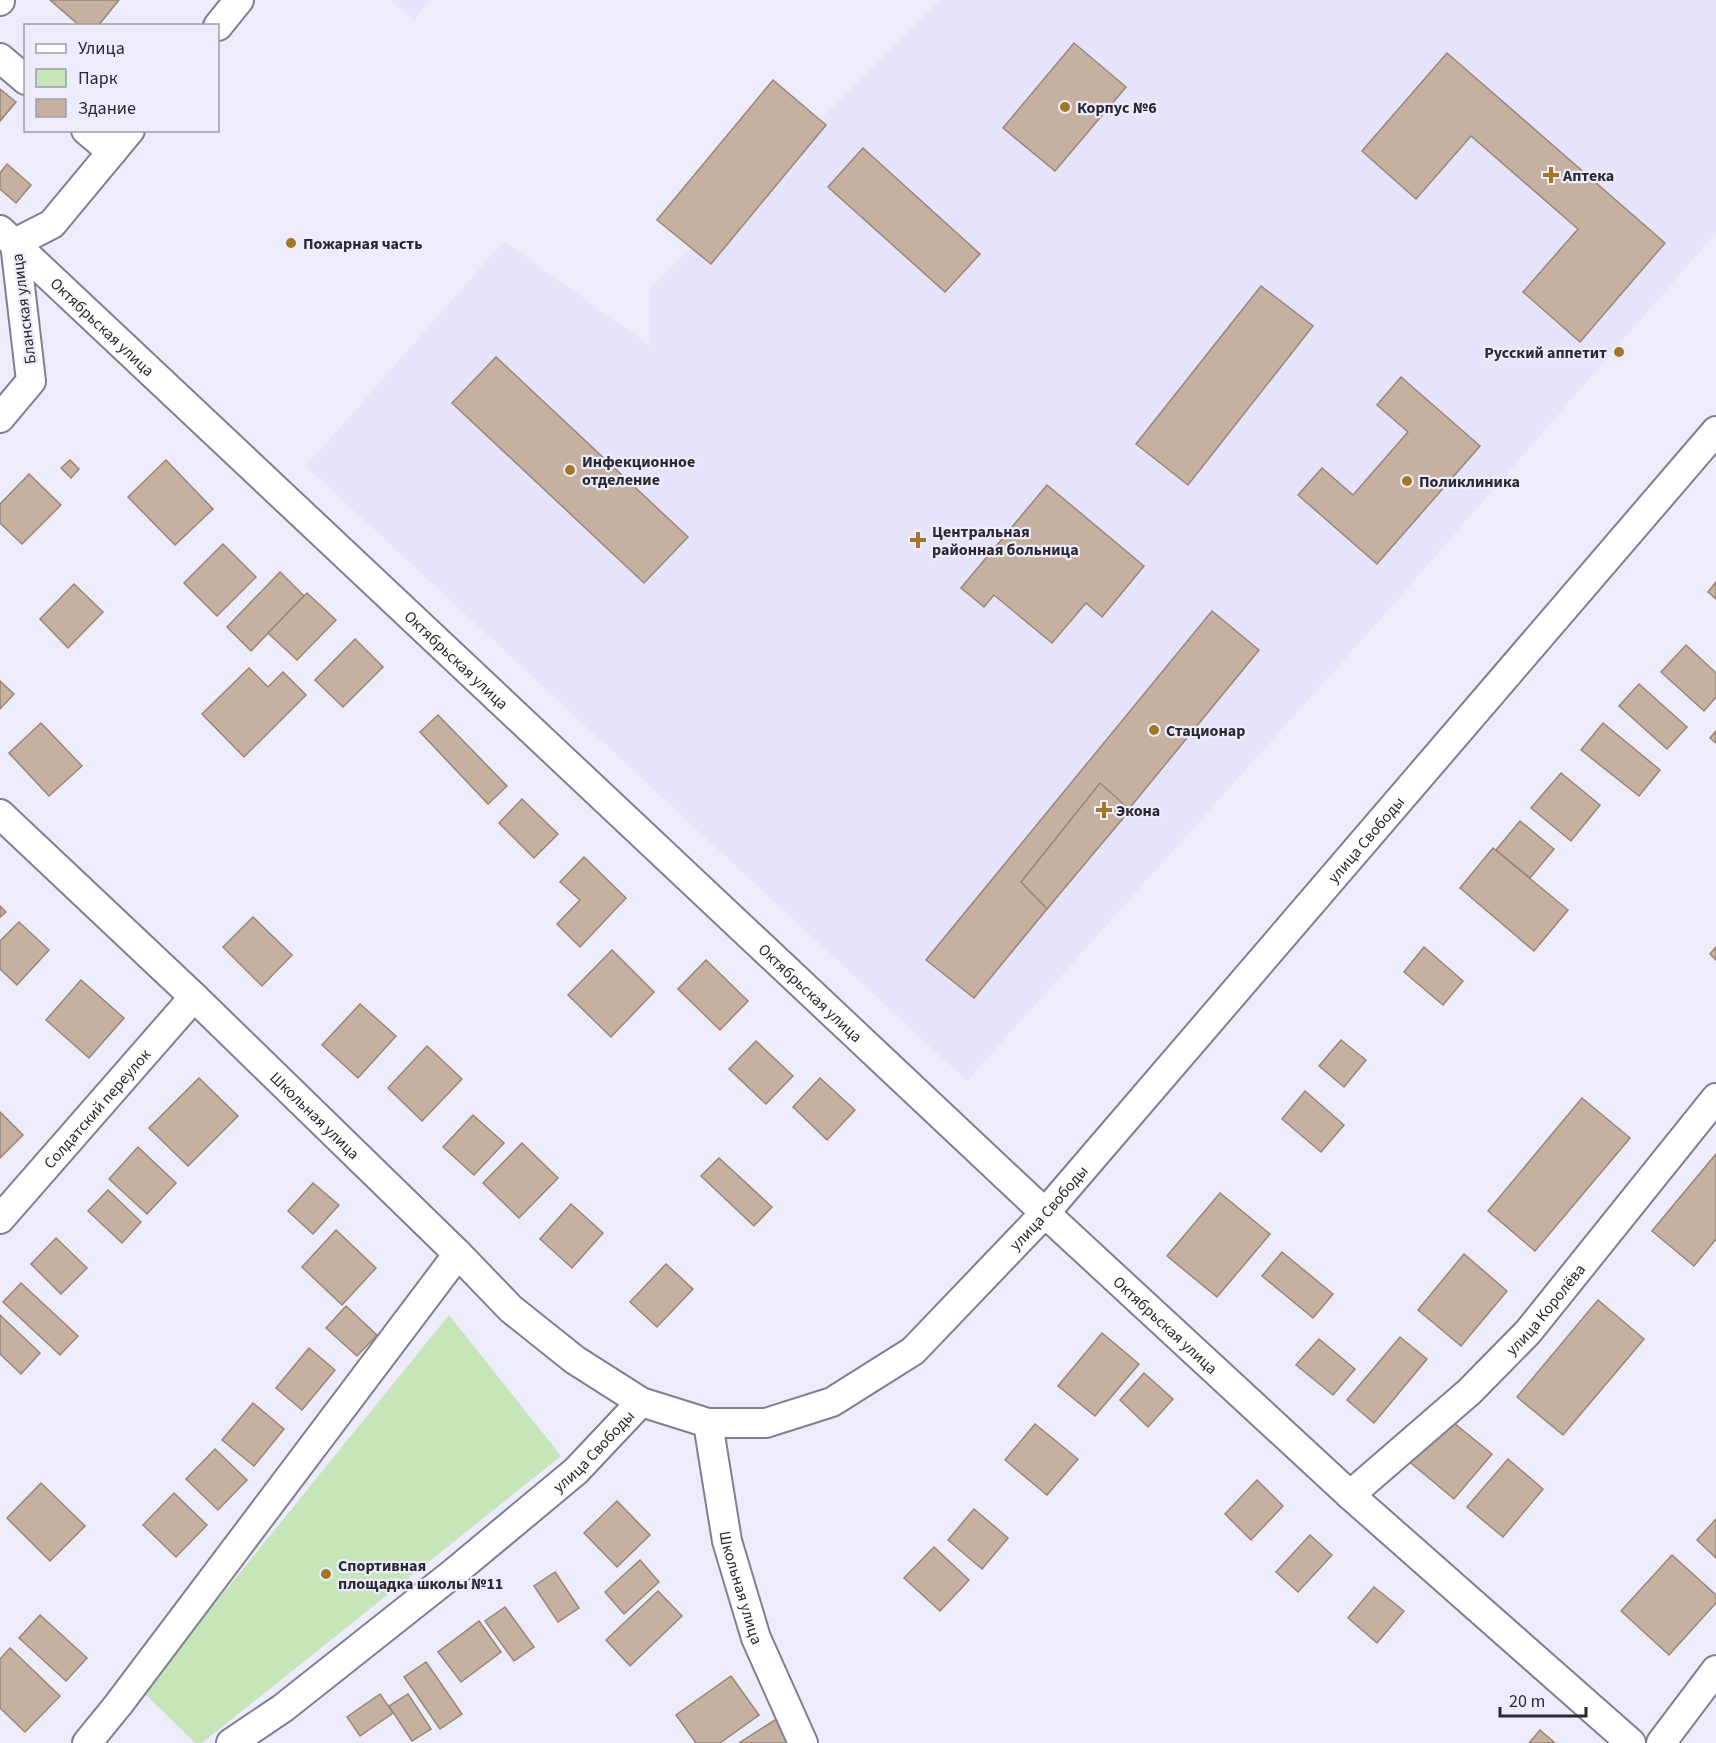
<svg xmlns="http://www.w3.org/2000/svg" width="1716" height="1743" viewBox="0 0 1716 1743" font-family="'Source Sans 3',sans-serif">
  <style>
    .built { fill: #e6e4fd }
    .green { fill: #c6e6ba }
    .building { fill: #c6b1a0; stroke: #9a8676; stroke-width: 1.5 }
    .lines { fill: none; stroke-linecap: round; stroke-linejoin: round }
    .minor-casing { stroke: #807e94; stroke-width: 32 }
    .minor { stroke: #fff; stroke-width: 28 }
    .poi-dot { fill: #a27727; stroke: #edecfb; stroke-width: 2 }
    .labels { text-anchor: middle; stroke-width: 4.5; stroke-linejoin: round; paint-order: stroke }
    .poi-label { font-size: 16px; font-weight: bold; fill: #2a2932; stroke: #edecfb; text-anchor: start }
    .street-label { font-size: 16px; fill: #2a2932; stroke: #edecfb }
  </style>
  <rect width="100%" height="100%" fill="#edecfb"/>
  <!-- built -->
  <g class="built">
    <polygon points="389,0 430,0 415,19"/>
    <polygon points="940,0 1716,0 1716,233 1386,613 967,1081 306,466 504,241 649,345 650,289"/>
  </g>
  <!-- green -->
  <polygon class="green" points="449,1315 561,1456 202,1743 195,1743 143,1692"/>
  <!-- building -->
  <g class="building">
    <polygon points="50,0 119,0 98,26 80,26"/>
    <polygon points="1074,43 1126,87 1055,171 1003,128"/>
    <polygon points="1447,53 1665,243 1580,342 1523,292 1578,229 1471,136 1416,199 1362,151"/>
    <polygon points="773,80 826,125 711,264 657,220"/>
    <polygon points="0,89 16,102 0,121"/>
    <polygon points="863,148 980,254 945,292 828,187"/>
    <polygon points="7,164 31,185 16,203 0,189 0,173"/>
    <polygon points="1261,286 1313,326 1188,485 1136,444"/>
    <polygon points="496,357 688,537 644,583 452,403"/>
    <polygon points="1401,377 1480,446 1377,564 1298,495 1322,468 1353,495 1408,432 1377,405"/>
    <polygon points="70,460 79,469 71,478 61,468"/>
    <polygon points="166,460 213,509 175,545 128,497"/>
    <polygon points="29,474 61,505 22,544 0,523 0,504"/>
    <polygon points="1047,485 1144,566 1102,617 1086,603 1052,643 994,595 984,607 961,588"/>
    <polygon points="223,544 256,577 217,616 184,583"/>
    <polygon points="280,572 304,596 251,651 227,627"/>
    <polygon points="1716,582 1716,599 1708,592"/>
    <polygon points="74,584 103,612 68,648 40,619"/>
    <polygon points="307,593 336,620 297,660 268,633"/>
    <polygon points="1212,611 1259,650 974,998 926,960"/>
    <polygon points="355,639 383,667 343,707 315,680"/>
    <polygon points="1686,645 1716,673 1716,697 1704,711 1661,672"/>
    <polygon points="249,668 268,687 283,672 306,695 244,757 202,714"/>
    <polygon points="0,681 14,694 0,709"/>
    <polygon points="1639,684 1687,727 1667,749 1619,706"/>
    <polygon points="438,715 507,786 488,804 420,732"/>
    <polygon points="41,723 82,766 49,796 9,753"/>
    <polygon points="1603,723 1660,770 1639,796 1581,750"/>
    <polygon points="1716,731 1716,743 1710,738"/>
    <polygon points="1561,773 1600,805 1571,841 1531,808"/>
    <polygon points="1100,783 1130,810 1047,909 1021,882"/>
    <polygon points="522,799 558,834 534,858 499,823"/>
    <polygon points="1520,821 1554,849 1530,878 1496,850"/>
    <polygon points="1493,848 1568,910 1534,951 1460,888"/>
    <polygon points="584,857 626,898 580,947 557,924 580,900 560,882"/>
    <polygon points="0,906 6,912 0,917"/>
    <polygon points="253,917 292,955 262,986 223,947"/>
    <polygon points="19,922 49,950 17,985 0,969 0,941"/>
    <polygon points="1424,947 1463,981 1443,1005 1404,972"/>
    <polygon points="1716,947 1716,960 1710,954"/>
    <polygon points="612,950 654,992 611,1037 568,995"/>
    <polygon points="706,960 748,1001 720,1030 678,989"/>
    <polygon points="81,980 124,1018 89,1058 46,1020"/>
    <polygon points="360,1004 396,1036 358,1078 322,1045"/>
    <polygon points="1341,1040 1366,1060 1344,1087 1319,1066"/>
    <polygon points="756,1041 793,1076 766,1104 729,1069"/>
    <polygon points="427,1046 462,1079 422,1121 388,1088"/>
    <polygon points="199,1078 238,1116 188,1166 149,1128"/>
    <polygon points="820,1078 855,1110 827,1140 793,1107"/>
    <polygon points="1305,1091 1344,1125 1321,1152 1282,1119"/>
    <polygon points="1582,1098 1630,1138 1535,1251 1488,1211"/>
    <polygon points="0,1112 23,1135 0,1158"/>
    <polygon points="473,1115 504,1143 474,1175 443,1147"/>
    <polygon points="522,1143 558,1178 519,1218 483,1183"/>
    <polygon points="138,1147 176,1183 147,1214 109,1179"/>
    <polygon points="1716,1154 1716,1239 1694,1266 1652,1231"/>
    <polygon points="719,1158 772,1207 754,1226 701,1176"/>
    <polygon points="313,1183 339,1205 313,1234 288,1211"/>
    <polygon points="108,1190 141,1222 122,1243 88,1211"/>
    <polygon points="1220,1193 1270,1234 1217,1297 1167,1256"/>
    <polygon points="571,1204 603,1233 572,1268 540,1239"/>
    <polygon points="336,1230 376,1268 342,1305 302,1267"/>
    <polygon points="56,1238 87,1268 61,1294 31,1264"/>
    <polygon points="1282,1252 1333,1294 1313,1318 1262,1276"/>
    <polygon points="1464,1254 1507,1291 1461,1346 1418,1310"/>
    <polygon points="666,1264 693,1289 657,1327 630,1302"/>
    <polygon points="21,1283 78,1336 60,1355 3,1302"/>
    <polygon points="1598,1300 1644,1339 1563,1435 1517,1397"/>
    <polygon points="346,1306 377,1335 357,1356 326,1328"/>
    <polygon points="0,1315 40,1353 21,1374 0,1354"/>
    <polygon points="1102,1333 1139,1364 1095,1416 1058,1386"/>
    <polygon points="1400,1337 1427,1359 1374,1423 1347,1400"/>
    <polygon points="1319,1339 1355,1369 1333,1395 1296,1365"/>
    <polygon points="309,1348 335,1370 302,1410 276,1388"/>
    <polygon points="1144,1373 1173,1399 1148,1427 1120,1400"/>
    <polygon points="253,1403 284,1429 254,1466 222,1440"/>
    <polygon points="1443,1414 1492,1454 1454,1499 1406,1459"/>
    <polygon points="1035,1424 1078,1459 1047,1495 1005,1460"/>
    <polygon points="215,1449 247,1480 218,1510 186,1479"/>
    <polygon points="1508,1459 1543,1489 1503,1537 1467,1507"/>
    <polygon points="1257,1480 1283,1506 1251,1540 1225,1514"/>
    <polygon points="41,1483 85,1526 50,1561 7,1518"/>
    <polygon points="174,1493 207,1525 176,1557 143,1525"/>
    <polygon points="617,1501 650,1535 617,1567 584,1533"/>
    <polygon points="974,1509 1008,1538 982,1569 948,1540"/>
    <polygon points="1716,1519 1716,1558 1697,1540"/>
    <polygon points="1310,1535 1332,1555 1298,1592 1276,1572"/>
    <polygon points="934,1547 969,1580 940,1611 904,1578"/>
    <polygon points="1672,1555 1716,1595 1716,1603 1669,1655 1621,1611"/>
    <polygon points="640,1560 659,1582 624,1614 605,1592"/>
    <polygon points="555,1572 579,1608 558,1622 534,1586"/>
    <polygon points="1374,1587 1404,1611 1377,1643 1348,1618"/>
    <polygon points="658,1591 682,1616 630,1666 606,1640"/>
    <polygon points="505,1607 534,1647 514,1661 485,1621"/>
    <polygon points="40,1615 87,1658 66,1681 19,1638"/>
    <polygon points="479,1621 501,1652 461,1682 438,1652"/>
    <polygon points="10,1648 60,1696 25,1732 0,1708 0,1659"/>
    <polygon points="426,1662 462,1714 440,1729 404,1677"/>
    <polygon points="731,1676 759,1715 720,1743 696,1743 676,1715"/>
    <polygon points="380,1694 393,1713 360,1736 347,1717"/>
    <polygon points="408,1694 431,1729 412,1741 389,1706"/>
    <polygon points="778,1718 794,1743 739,1743"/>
    <polygon points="1540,1730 1555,1743 1529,1743"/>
  </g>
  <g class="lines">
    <defs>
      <g id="minor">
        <polyline points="0,1 0,0"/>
        <polyline points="218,26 239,0"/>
        <polyline points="0,58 26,80"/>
        <polyline points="86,130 112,152"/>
        <path id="s1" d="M 0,230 L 1045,1213 L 1350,1495 L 1631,1743"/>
        <polyline points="0,418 31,381 15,243 52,224 130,130"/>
        <path id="s2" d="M 0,814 L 194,997 L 458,1254 L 511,1309 L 575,1360 L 641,1402 L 708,1423 L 766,1423 L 832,1402 L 913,1351 L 1045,1213 L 1716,431"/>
        <path id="s3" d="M 0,1219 L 194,997"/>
        <path id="s4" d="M 708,1423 L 727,1541 L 756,1638 L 803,1743"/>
        <path id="s5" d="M 1350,1495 L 1469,1392 L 1528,1332 L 1716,1098"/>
        <polyline points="87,1743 118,1705 458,1254"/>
        <path id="s6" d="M 231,1743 L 283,1708 L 451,1575 L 576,1471 L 641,1402"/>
        <polyline points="1661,1743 1716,1670"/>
      </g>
    </defs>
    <!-- minor casing -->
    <use href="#minor" class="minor-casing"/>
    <!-- minor -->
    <use href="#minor" class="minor"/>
  </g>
  <!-- markers -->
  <g class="poi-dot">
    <circle cx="1065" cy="107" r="6"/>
    <path d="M1548 166h6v6h6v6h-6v6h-6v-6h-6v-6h6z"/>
    <circle cx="291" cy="243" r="6"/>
    <circle cx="1619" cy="352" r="6"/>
    <circle cx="570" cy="470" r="6"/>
    <circle cx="1407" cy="481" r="6"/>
    <path d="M915 531h6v6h6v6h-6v6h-6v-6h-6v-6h6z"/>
    <circle cx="1154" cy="730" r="6"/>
    <path d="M1101 801h6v6h6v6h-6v6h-6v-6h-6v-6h6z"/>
    <circle cx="326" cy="1574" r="6"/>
  </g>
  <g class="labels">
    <!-- poi labels -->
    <g class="poi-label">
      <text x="1077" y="113">Корпус №6</text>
      <text x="1563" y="181">Аптека</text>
      <text x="303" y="249">Пожарная часть</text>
      <text x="1607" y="358" text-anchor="end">Русский аппетит</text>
      <text x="582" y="467">Инфекционное<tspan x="582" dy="18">отделение</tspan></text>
      <text x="1419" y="487">Поликлиника</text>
      <text x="932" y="537">Центральная<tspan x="932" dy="18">районная больница</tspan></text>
      <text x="1166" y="736">Стационар</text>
      <text x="1116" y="816">Экона</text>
      <text x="338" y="1571">Спортивная<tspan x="338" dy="18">площадка школы №11</tspan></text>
    </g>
    <!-- street labels -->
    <g class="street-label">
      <text transform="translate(23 309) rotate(-97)" y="6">Бланская улица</text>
      <text dy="6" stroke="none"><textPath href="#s1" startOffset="141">Октябрьская улица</textPath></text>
      <text dy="6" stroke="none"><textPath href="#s1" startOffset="627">Октябрьская улица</textPath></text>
      <text dy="6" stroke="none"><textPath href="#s2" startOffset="1848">улица Свободы</textPath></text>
      <text dy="6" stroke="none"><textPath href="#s1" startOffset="1113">Октябрьская улица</textPath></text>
      <text dy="6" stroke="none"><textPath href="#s3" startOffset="147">Солдатский переулок</textPath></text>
      <text dy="6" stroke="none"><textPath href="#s2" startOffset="436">Школьная улица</textPath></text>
      <text dy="6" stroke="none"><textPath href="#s2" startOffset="1362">улица Свободы</textPath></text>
      <text dy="6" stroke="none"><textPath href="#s5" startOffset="270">улица Королёва</textPath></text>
      <text dy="6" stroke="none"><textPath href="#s1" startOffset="1599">Октябрьская улица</textPath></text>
      <text dy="6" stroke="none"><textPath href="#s6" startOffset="466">улица Свободы</textPath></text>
      <text dy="6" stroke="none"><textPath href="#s4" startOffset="168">Школьная улица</textPath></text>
    </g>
  </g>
  <!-- legend -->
  <rect x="24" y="24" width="195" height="108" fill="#edecfb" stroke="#9f9eab" stroke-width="1.5"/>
  <rect x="36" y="44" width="30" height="9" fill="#ffffff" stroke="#9f9eab" stroke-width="1.5"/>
  <text x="78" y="54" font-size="18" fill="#2a2932">Улица</text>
  <rect x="36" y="69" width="30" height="18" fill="#c6e6ba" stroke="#9f9eab" stroke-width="1.5"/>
  <text x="78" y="84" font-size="18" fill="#2a2932">Парк</text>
  <rect x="36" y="99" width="30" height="18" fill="#c6b1a0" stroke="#9f9eab" stroke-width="1.5"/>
  <text x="78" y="114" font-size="18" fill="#2a2932">Здание</text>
  <!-- scale -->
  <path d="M1500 1707v9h86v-9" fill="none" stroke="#2a2932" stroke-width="3"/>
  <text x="1509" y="1707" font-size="18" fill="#2a2932" stroke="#edecfb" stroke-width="4.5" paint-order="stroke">20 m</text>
</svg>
